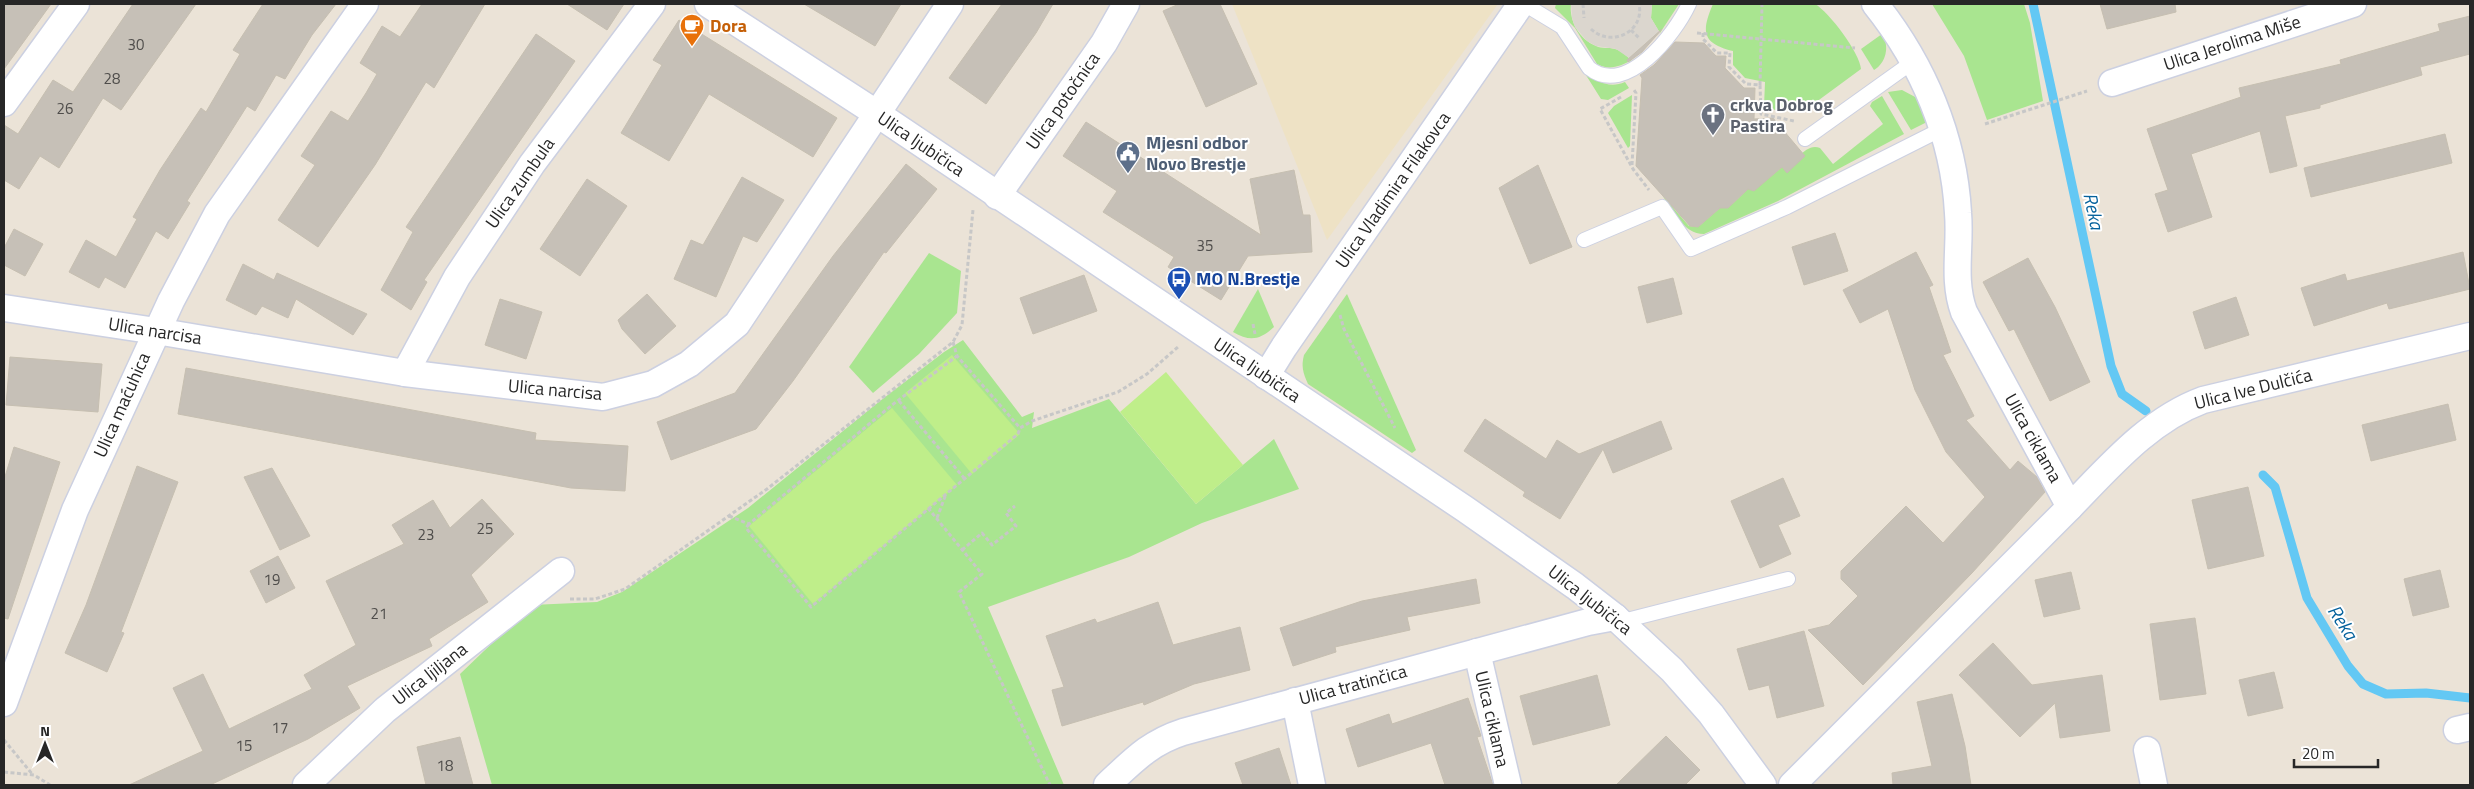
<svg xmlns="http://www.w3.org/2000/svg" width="2474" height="789" viewBox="0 0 2474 789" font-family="'Titillium Web',sans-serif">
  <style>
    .education { fill: #eee2c5 }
    .green { fill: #a9e590 }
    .pitch { fill: #bfee8a }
    .plaza { fill: #dbd6ce }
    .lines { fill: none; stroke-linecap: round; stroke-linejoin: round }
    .stream { stroke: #63c8f4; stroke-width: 9 }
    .building { fill: #c6c0b7; stroke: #c6bfb1 }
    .lane-casing { stroke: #ccd0e1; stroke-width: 16 }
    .street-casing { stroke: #ccd0e1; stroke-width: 29 }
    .path { stroke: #c7c7c7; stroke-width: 3; stroke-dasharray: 4 2.5; stroke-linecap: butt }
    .lane { stroke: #fff; stroke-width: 14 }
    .street { stroke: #fff; stroke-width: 26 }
    .labels { text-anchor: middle; stroke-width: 4; stroke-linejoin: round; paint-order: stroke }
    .number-label { font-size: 15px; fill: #4f4d4b }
    .food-label { font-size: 18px; font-weight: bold; fill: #c56008; stroke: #fff; text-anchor: start }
    .street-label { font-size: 18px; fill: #272727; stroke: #fff }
    .worship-label { font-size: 18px; font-weight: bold; fill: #5b616d; stroke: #fff; text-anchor: start }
    .service-label { font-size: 18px; font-weight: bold; fill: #4e5e75; stroke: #fff; text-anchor: start }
    .transit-label { font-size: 18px; font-weight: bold; fill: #164399; stroke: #fff; text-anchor: start }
    .water-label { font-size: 19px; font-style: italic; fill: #06629c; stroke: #fff }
  </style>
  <rect width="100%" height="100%" fill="#ebe3d7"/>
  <!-- education -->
  <polygon class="education" points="1232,4 1498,4 1327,240"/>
  <!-- green -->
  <g class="green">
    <path d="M 1556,4 L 1571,4 C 1569,21 1579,39 1596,46 C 1602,49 1609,47 1615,49 C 1621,50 1627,57 1632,60 C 1621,66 1609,71 1597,64 L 1575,28 L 1555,8 Z"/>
    <polygon points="1652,4 1679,4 1660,33 1651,18"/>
    <path d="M 1713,4 L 1815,4 C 1829,12 1860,53 1861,69 L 1808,108 L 1778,111 L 1764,106 L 1765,82 L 1745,78 L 1733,65 L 1733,51 C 1702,43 1701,32 1713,4 Z"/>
    <polygon points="1932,4 2024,4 2030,23 2043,101 1987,120 1964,56"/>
    <path d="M 1882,34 C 1890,46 1886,63 1874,70 L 1861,49 Z"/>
    <path d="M 1584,72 C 1596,81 1609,89 1625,82 L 1629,88 L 1608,100 L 1601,99 Z"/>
    <polygon points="1902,90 1917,98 1927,122 1911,130 1888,92"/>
    <polygon points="1632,95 1630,146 1628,148 1608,113 1614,106"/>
    <path d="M 1882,96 L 1904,134 L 1778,201 L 1704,234 C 1683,234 1673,210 1662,195 L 1689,226 L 1698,227 L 1720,208 L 1728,208 L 1748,189 L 1754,190 L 1782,167 L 1787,172 C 1794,163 1806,142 1820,148 L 1833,164 L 1883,124 L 1870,106 L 1872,102 Z"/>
    <polygon points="929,253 961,271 957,313 919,354 873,393 849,367"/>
    <path d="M 1258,289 L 1274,327 C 1260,340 1250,342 1233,332 Z"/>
    <path d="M 1347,294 L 1416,450 L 1412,453 L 1308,384 C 1303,373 1301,366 1304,355 Z"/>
    <polygon points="963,340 1022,417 1034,412 1032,428 1109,399 1196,504 1274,439 1299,489 1202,523 1129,557 988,607 1064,785 492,785 460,674 532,605 597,602 622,592 748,508 880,401 944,352"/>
  </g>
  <!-- pitch -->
  <g class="pitch">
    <polygon points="952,355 1020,434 972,474 905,393"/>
    <polygon points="1166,372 1243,465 1196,504 1120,412"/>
    <polygon points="892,408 957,485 813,604 749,526"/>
  </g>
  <!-- plaza -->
  <polygon class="plaza" points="1571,4 1652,4 1651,18 1660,33 1632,60 1616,49 1596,46 1587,41 1575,27 1572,18"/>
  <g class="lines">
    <!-- stream -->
    <g class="stream">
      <polyline points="2033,4 2111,366 2122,394 2146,411"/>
      <polyline points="2263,475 2275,487 2307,598 2348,666 2363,684 2386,694 2426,693 2470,698"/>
    </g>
  </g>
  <!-- building -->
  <g class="building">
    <polygon points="4,4 51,4 4,69"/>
    <polygon points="133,4 196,4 121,110 103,98 59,168 40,156 19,189 4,180 4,125 18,134 53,80 73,92"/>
    <polygon points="263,4 336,4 312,35 285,79 276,75 255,111 247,106 187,201 190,203 168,239 156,231 125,288 105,277 99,288 69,272 86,240 116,257 137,219 133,217 160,170 201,108 206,112 240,54 233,50"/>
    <polygon points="422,4 485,4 434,88 426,82 375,165 318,247 278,220 315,165 301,156 331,111 348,121 366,93 377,74 360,63 382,26 400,37"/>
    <polygon points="567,4 624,4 607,30"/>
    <polygon points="804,4 901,4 875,46"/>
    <polygon points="1002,4 1053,4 1036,33 986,104 949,78"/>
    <polygon points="1179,4 1220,4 1257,84 1206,107 1163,11"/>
    <polygon points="2100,4 2175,4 2176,12 2107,29"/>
    <polygon points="2470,16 2470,54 2420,67 2422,75 2320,105 2320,108 2285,116 2297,166 2270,173 2260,131 2191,154 2212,217 2168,232 2155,194 2168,190 2147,129 2241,97 2239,88 2341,64 2340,60 2440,31 2438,24"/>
    <polygon points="679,20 837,118 813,157 709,94 669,161 621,133 662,65 653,60"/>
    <polygon points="1662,29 1642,52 1628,62 1627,60"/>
    <polygon points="536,34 575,61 424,280 427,282 411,310 381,290 413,232 406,227"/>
    <polygon points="1675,42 1704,43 1716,56 1726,56 1725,68 1744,88 1755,88 1754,119 1773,118 1805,156 1787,173 1782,167 1754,191 1748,189 1728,208 1720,208 1698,227 1690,226 1636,166 1642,78 1640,75 1654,65"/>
    <polygon points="1086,122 1261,235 1250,179 1294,170 1303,215 1310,215 1312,252 1248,256 1221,300 1168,267 1174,257 1103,212 1117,191 1063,156"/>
    <polygon points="2445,134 2452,163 2311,197 2304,168"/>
    <polygon points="906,164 937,189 886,253 884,252 793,381 756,429 671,460 657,422 735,393 833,256"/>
    <polygon points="1538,165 1572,247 1530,264 1499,188"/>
    <polygon points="742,177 784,200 757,242 743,236 716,297 674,279 691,240 703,245"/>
    <polygon points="587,179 627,206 580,276 540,249"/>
    <polygon points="14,229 43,244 25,276 4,265 4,248"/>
    <polygon points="1835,233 1848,271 1804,285 1792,247"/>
    <polygon points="1916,252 1933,285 1929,287 1951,352 1943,355 1974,416 1966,420 2010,470 2018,461 2037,477 2045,492 1972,573 1863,685 1808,630 1829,625 1858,596 1841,579 1841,571 1906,506 1943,543 1985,497 1946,452 1915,390 1888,309 1860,323 1843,290"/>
    <polygon points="2463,252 2470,289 2389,309 2387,303 2314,326 2301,288 2345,274 2347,281"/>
    <polygon points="2028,258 2055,307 2090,382 2050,401 2014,329 2009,331 1983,282"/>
    <polygon points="243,264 274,280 277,273 367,314 353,335 296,299 288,318 262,306 256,315 226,300"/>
    <polygon points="1084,275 1097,311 1033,334 1020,298"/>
    <polygon points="1673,278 1682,314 1647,323 1638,287"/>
    <polygon points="647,294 676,326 645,354 622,329 618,320"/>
    <polygon points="2236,297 2249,335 2205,349 2193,312"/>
    <polygon points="500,299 542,312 526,359 485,345"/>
    <polygon points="10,357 102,364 98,412 6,405"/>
    <polygon points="186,368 536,433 535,440 628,446 625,491 571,488 178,414"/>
    <polygon points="2448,404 2456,440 2371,461 2362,425"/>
    <polygon points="1485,419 1546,459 1557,440 1579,454 1661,421 1672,449 1613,473 1603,449 1560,519 1523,496 1525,492 1464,451"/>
    <polygon points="14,447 60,462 8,619 4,618 4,480"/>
    <polygon points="137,466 178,482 121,632 124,633 107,672 65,653 86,605"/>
    <polygon points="272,468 310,536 280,550 244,477"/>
    <polygon points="1783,478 1800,516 1778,525 1791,554 1760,568 1731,501"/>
    <polygon points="2248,487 2264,556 2208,569 2192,500"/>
    <polygon points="482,499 514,534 471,575 488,602 429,639 432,646 347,686 360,708 308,739 210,785 129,785 203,751 173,688 203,674 229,729 312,689 304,675 356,645 326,581 404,544 392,525 433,500 450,528"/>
    <polygon points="278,556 295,588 266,603 250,571"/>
    <polygon points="2440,570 2449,607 2413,616 2404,579"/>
    <polygon points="2071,572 2080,609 2044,617 2035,580"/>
    <polygon points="1476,579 1480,603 1407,617 1410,630 1335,647 1336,652 1293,666 1280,628 1362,601"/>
    <polygon points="1158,602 1173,645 1240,627 1250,670 1194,684 1144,705 1143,702 1062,726 1052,690 1064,687 1046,636 1095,619 1097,623"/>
    <polygon points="2195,618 2206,694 2160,700 2150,624"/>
    <polygon points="1804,631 1824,706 1777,718 1769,685 1749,690 1737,649"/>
    <polygon points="1993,643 2032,685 2102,675 2110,731 2060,738 2055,703 2020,737 1959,675"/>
    <polygon points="2274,672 2283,708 2248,716 2239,680"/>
    <polygon points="1597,675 1610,725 1533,745 1520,696"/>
    <polygon points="1952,694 1965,746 1971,785 1893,785 1892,773 1932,766 1917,702"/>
    <polygon points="1468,698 1481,736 1477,737 1493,785 1445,785 1431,743 1358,767 1346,729 1389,714 1392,724"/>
    <polygon points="1666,736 1700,770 1685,785 1616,785"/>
    <polygon points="460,737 473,785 426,785 417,747"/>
    <polygon points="1279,748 1291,785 1243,785 1235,763"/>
  </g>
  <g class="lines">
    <defs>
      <g id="lane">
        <path d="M 1524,4 L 1562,27 L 1589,68 C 1626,98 1675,34 1689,4"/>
        <polyline points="1805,139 1914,61"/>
        <polyline points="1584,240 1662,207 1691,249 1787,207 1942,129"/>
        <polyline points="1619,622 1788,579"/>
      </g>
      <g id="street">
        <polyline points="708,4 876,113 1465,509 1575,586 1615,617 1672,670 1711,714 1763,785"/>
        <polyline points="2112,83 2353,4"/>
        <polyline points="4,103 76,4"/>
        <polyline points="997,196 1104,43 1126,4"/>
        <polyline points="4,308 156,331 405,373 603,397 653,384 689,364 737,324 950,4"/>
        <polyline points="405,373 457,277 532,164 652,4"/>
        <polyline points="1266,376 1284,347 1521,4"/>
        <path d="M 2070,507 C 2110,466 2149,420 2203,400 L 2470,336"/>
        <polyline points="1477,652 1508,785"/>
        <polyline points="1295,701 1312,785"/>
        <polyline points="4,703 75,510 171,301 217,214 365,4"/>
        <polyline points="2457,730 2470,727"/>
        <polyline points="2147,750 2154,785"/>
        <polyline points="306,785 385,710 561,571"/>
        <path d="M 1107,785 C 1133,761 1149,743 1183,732 L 1588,622 L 1615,617"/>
        <path d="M 1792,785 L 2070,507 L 1964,312 C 1952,279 1961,247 1958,213 C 1954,137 1923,64 1875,4"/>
      </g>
    </defs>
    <!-- lane casing -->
    <use href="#lane" class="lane-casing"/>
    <!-- street casing -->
    <use href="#street" class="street-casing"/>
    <!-- path -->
    <g class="path">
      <polyline points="1583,4 1584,18"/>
      <path d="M 1591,29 C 1611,48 1645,32 1639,4"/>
      <polyline points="1631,30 1639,38"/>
      <polyline points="1697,33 1855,48"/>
      <polyline points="1703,33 1703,39 1717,53 1730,53 1729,67 1746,84 1760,85 1761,114 1794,121"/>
      <polyline points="1760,85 1762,4"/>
      <polyline points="1621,97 1600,109 1633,169 1649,190"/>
      <polyline points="1985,124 2087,91"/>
      <polyline points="1632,165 1636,93 1634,90"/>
      <polyline points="1340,315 1344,329 1395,428"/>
      <polyline points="1253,324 1255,334"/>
      <polyline points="953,342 957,356 1020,428 1032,421 1118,392 1147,374 1178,347"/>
      <polyline points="899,401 964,478"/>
      <polyline points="928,508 982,574 959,592 1050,785"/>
      <polyline points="729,516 749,524 892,405 957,356"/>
      <polyline points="937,518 946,494"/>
      <polyline points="749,524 746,528 811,607 1018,434 1020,428"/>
      <polyline points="962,550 982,533 992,545 1016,526 1006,513 1015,506"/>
      <polyline points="570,599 595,599 625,589 767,489 953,342 962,325 973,210"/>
      <polyline points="4,740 33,775"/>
      <polyline points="4,772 34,775 50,785"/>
    </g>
    <!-- lane -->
    <use href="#lane" class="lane"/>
    <!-- street -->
    <use href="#street" class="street"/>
  </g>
  <!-- icons -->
  <defs>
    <symbol id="cafe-pin" viewBox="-11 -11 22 30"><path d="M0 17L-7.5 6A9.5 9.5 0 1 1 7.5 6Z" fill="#e8710a" stroke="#fff"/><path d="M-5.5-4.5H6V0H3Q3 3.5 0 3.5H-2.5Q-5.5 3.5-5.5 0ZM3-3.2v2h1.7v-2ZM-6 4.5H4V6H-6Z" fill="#fff"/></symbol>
    <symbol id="church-pin" viewBox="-11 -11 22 30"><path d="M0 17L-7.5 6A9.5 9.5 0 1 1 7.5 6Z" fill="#6b7280" stroke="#fff"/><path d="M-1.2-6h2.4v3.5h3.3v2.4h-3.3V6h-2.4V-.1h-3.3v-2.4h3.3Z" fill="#fff"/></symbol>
    <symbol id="civic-pin" viewBox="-11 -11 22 30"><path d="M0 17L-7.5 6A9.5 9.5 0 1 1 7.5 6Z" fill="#5c6f8a" stroke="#fff"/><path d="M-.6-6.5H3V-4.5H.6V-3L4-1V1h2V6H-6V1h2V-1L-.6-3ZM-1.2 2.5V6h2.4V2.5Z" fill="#fff"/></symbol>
    <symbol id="bus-pin" viewBox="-11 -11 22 30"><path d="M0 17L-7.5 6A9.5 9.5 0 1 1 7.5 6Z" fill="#1a4fb4" stroke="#fff"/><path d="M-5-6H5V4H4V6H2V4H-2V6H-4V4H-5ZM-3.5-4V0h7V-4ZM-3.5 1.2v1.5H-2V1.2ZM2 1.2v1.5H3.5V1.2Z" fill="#fff"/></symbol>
  </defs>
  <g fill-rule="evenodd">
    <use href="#cafe-pin" x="678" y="12" width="28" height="38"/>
    <use href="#church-pin" x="1699" y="101" width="28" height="38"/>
    <use href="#civic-pin" x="1114" y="139" width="28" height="38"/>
    <use href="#bus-pin" x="1165" y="265" width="28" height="38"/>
  </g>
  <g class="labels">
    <!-- number labels -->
    <g class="number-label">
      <text x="136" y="50">30</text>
      <text x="112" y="84">28</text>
      <text x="65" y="114">26</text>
      <text x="1205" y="251">35</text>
      <text x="485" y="534">25</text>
      <text x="426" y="540">23</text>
      <text x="272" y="585">19</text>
      <text x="379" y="619">21</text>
      <text x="280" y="733">17</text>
      <text x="244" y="751">15</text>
      <text x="445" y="771">18</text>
    </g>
    <!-- food labels -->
    <g class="food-label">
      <text x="710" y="32">Dora</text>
    </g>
    <!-- street labels -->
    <g class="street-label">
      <text transform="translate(2232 43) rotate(-18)" y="6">Ulica Jerolima Miše</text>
      <text transform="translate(1063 101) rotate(-55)" y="6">Ulica potočnica</text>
      <text transform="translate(921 144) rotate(34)" y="6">Ulica ljubičica</text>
      <text transform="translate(520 183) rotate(-55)" y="6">Ulica zumbula</text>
      <text transform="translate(1393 190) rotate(-55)" y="6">Ulica Vladimira Filakovca</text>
      <text transform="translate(155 331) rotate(9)" y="6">Ulica narcisa</text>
      <text transform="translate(1257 370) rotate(34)" y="6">Ulica ljubičica</text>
      <text transform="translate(2253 389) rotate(-14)" y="6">Ulica Ive Dulčića</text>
      <text transform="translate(555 390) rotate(5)" y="6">Ulica narcisa</text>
      <text transform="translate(122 405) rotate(-66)" y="6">Ulica maćuhica</text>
      <text transform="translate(2033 438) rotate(61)" y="6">Ulica ciklama</text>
      <text transform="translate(1590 600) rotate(38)" y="6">Ulica ljubičica</text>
      <text transform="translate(430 674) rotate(-38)" y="6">Ulica ljiljana</text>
      <text transform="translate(1353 685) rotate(-15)" y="6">Ulica tratinčica</text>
      <text transform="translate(1492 719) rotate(77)" y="6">Ulica ciklama</text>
    </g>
    <!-- worship labels -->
    <g class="worship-label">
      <text x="1730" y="111">crkva Dobrog<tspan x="1730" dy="21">Pastira</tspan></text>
    </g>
    <!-- service labels -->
    <g class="service-label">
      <text x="1146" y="149">Mjesni odbor<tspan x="1146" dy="21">Novo Brestje</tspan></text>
    </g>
    <!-- transit labels -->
    <g class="transit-label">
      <text x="1196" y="285">MO N.Brestje</text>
    </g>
    <!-- water labels -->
    <g class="water-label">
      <text transform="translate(2094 211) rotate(78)" y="7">Reka</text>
      <text transform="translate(2343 622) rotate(57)" y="7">Reka</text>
    </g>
  </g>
  <!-- border -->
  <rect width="2474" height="789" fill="none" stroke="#272727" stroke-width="10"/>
  <!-- north arrow -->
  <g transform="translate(45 744)" stroke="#ffffff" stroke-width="4" paint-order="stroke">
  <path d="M0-4L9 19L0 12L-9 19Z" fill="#272727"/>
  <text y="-8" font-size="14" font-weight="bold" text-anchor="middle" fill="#272727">N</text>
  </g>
  <!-- scale -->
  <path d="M2294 759v8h84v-8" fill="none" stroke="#272727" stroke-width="2.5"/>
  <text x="2302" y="759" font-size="15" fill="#272727" stroke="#ffffff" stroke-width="4" paint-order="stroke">20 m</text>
</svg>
